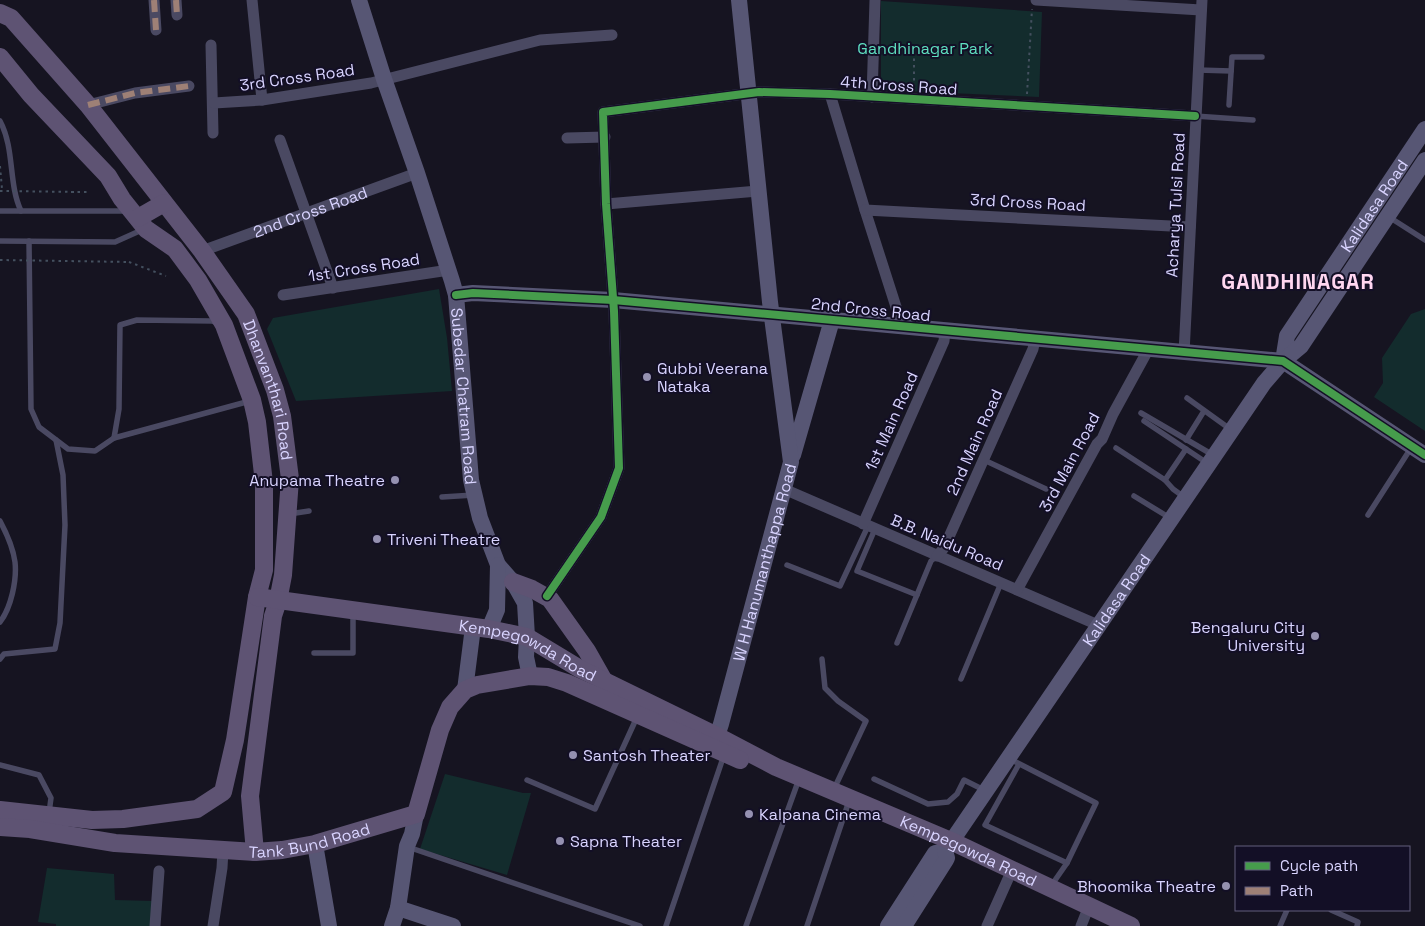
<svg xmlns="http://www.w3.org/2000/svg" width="1425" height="926" viewBox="0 0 1425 926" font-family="'Space Grotesk',sans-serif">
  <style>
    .green { fill: #132c2d }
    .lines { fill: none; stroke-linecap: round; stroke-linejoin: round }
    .path { stroke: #44505f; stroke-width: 2; stroke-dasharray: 2.5 4; stroke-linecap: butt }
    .lane { stroke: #4a4962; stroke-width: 5.5 }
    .street { stroke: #4a4962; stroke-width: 11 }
    .secondary { stroke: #575674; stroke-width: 16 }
    .primary { stroke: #5e5373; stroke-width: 18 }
    .path-bridge { stroke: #44505f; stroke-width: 2; stroke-dasharray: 2.5 4; stroke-linecap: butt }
    .quiet { stroke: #9e8076; stroke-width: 6; stroke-dasharray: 12 6; stroke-linecap: butt }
    .cycleway-casing { stroke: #130f26; stroke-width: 11 }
    .cycleway { stroke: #469c4c; stroke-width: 8 }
    .poi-dot { fill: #9591b1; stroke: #130f26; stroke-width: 2 }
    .labels { text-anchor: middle; stroke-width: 4; stroke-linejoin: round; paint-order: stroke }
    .park-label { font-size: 16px; fill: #5fe0c0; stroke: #130f26 }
    .street-label { font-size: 16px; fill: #d9d4ff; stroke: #130f26 }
    .poi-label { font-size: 16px; fill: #d9d4ff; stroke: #130f26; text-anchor: start }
    .district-label { font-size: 21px; font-weight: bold; letter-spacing: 1px; fill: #ffd6f0; stroke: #130f26 }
  </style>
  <rect width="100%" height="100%" fill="#161421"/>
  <!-- green -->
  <g class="green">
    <polygon points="881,1 1042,12 1039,97 881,90"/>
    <polygon points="439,289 447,338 452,391 296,401 267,329 273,318"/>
    <polygon points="1425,309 1425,431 1374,397 1383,383 1382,358 1411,314"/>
    <polygon points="445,774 523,793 531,793 507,875 420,849"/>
    <polygon points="47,868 114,874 115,900 153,901 151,926 56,926 56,924 38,922"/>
  </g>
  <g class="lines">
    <!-- path -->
    <g class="path">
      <polyline points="914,87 914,49"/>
      <polyline points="1027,94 1032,9"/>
      <polyline points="0,166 2,189 0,189"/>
      <polyline points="71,192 89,192"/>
      <polyline points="129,262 166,276"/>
    </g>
    <!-- lane -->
    <g class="lane">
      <polyline points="1198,70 1231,71"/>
      <polyline points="1229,105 1232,57 1262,57"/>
      <polyline points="1195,116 1253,120"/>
      <path d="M 0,121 C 15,149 8,183 21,211"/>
      <polyline points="0,211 127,211"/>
      <polyline points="1389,217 1425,240"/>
      <polyline points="0,241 115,242 144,229"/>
      <polyline points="29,241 31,409 39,427 68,449 95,451 114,438 119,409 120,325 137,320 212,321 217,323"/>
      <polyline points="1187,398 1230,429"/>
      <polyline points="1141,413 1213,455"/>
      <polyline points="1144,421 1207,463"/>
      <polyline points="114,438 250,401"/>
      <polyline points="1186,440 1204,411"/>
      <polyline points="1116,448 1165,480 1173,489 1184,497"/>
      <polyline points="984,460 1046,489"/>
      <polyline points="1165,480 1186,449"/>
      <polyline points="1134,496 1170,518"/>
      <polyline points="442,497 474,495"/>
      <polyline points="289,514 309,511"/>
      <polyline points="1368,515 1411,448"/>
      <path d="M 0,521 C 7,534 13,547 15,562 C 17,580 11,608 0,622"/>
      <polyline points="875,529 857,571 917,595"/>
      <polyline points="787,565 840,586 868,526"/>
      <polyline points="897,643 931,561 937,556"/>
      <polyline points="314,653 353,653 353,613"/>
      <polyline points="0,659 4,654 55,649 60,623 65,525 63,475 56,440"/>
      <polyline points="822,659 825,688 838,701 866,721 834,789"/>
      <polyline points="961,679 1001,583"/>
      <polyline points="1010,759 1096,803 1067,863 985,825 1019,764"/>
      <polyline points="0,765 39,775 51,798 49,813"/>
      <polyline points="874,779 928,804 948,802 957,794 964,780 984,790"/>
      <polyline points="527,780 595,809 637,717"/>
      <polyline points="408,847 640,926"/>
      <polyline points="1051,886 1067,863"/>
      <polyline points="1331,910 1358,922 1357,926"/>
      <polyline points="666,926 724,755"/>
      <polyline points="746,926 799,779"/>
      <polyline points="807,926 849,801"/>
      <polyline points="1280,926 1287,910"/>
    </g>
    <!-- street -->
    <g class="street">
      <polyline points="154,0 156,30"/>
      <polyline points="176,0 177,15"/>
      <polyline points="252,0 262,100"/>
      <polyline points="1036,0 1201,10"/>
      <polyline points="211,45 213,133"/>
      <polyline points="830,94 865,210 898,313 898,326"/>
      <polyline points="872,97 875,0"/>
      <polyline points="214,103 262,100 371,83 540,40 612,35"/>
      <polyline points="88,105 135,93 189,86"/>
      <polyline points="567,138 605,137"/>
      <polyline points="280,140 333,288"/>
      <polyline points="606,204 758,191"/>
      <polyline points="865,210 1190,227"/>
      <path id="s1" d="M 202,251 L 417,173"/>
      <polyline points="283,295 449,270"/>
      <polyline points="1184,353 1202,0"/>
      <polyline points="784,489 1098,625"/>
      <polyline points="863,524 944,341 945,331"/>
      <polyline points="937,556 944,548 1033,349 1035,339"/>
      <polyline points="1017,590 1097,444 1102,439 1113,414 1148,350"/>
      <polyline points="547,596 601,517 619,468 614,311 606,204 603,112 759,92 830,94 1195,116"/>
      <polyline points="155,926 159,871"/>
      <polyline points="213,926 222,868 223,850"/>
      <polyline points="987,926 1012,870"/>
      <polyline points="1081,926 1089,906"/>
    </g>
    <!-- secondary -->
    <g class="secondary">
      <path id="s2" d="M 359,0 L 384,79 L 417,173 L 452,281 L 456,295 L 471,480 L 480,518 L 498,565 L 513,582 L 525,603 L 527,637 L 526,657 L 530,676"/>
      <polyline points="456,295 473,293 613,300 1283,361 1425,455"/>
      <path id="s3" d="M 1283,361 L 1287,336 L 1425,129"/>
      <polyline points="793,455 832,320"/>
      <polyline points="489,629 497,610 498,565"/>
      <polyline points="465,690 473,627"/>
      <path id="s4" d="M 717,736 L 721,724 L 791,462 L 770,302 L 739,0"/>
      <polyline points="315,844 329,926"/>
      <path id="s5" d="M 945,851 L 1264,383 L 1283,361 L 1301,346 L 1425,160"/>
      <polyline points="398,908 453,926"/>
      <polyline points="392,926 398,908 407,846 412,834 416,814"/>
      <polyline points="888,926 935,853 945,851"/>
      <polyline points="904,926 946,860 947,858 945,851"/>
    </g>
    <!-- primary -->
    <g class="primary">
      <path id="s6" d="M 0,13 L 11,18 L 88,105 L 202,251 L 246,314 L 275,390 L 282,416 L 290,479 L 283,575 L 278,601 L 273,616 L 250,796 L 255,852"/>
      <polyline points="0,57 31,95 108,176 122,199 146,229 175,249 198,280 224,325 252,400 257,422 264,483 264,570 257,597 235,740 223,792 197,809 123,819 92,820 0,810"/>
      <polyline points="138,218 164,203"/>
      <polyline points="513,582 532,589 550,599 587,651 604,681"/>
      <path id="s7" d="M 257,597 L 489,629 L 527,637 L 580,669 L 717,736 L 776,767 L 951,841 L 1131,926"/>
      <path id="s8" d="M 0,827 L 30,829 L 115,843 L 255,852 L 282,850 L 315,844 L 416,814 L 440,730 L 450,707 L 465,690 L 477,685 L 530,676 L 548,677 L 567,683 L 740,760"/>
    </g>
    <!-- path-bridge -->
    <g class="path-bridge">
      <polyline points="0,191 80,192"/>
      <polyline points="0,260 129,262"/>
    </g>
    <!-- quiet -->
    <g class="quiet">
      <polyline points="154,0 156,30"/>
      <polyline points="176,0 177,15"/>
      <polyline points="88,105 135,93 189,86"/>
    </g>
    <defs>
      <g id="cycleway">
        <polyline points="456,295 473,293 613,300 1283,361 1425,455"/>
        <polyline points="547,596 601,517 619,468 614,311 606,204 603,112 759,92 830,94 1195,116"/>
      </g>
    </defs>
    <!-- cycleway casing -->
    <use href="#cycleway" class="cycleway-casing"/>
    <!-- cycleway -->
    <use href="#cycleway" class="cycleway"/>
  </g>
  <!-- markers -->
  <g class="poi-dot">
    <circle cx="647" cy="377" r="5"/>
    <circle cx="395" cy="480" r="5"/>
    <circle cx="377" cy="539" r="5"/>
    <circle cx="1315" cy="636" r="5"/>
    <circle cx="573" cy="755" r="5"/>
    <circle cx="749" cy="814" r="5"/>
    <circle cx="560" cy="841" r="5"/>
    <circle cx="1226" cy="886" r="5"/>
  </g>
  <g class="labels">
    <!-- park labels -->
    <g class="park-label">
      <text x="925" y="54">Gandhinagar Park</text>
    </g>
    <!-- street labels -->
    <g class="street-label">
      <text transform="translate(297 77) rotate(-8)" y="6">3rd Cross Road</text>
      <text transform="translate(899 85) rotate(4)" y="6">4th Cross Road</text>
      <text transform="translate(1028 202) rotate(3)" y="6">3rd Cross Road</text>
      <text transform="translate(1175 205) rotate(-87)" y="6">Acharya Tulsi Road</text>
      <text dy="6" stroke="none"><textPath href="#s3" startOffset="182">Kalidasa Road</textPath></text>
      <text dy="6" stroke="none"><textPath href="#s1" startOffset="115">2nd Cross Road</textPath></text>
      <text transform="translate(364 267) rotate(-9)" y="6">1st Cross Road</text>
      <text transform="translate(871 309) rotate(6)" y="6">2nd Cross Road</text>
      <text dy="6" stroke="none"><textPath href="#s6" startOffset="470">Dhanvanthari Road</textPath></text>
      <text dy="6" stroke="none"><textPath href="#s2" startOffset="412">Subedar Chatram Road</textPath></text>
      <text transform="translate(891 421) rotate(-66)" y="6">1st Main Road</text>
      <text transform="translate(974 442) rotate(-66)" y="6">2nd Main Road</text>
      <text transform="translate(1069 462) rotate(-62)" y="6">3rd Main Road</text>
      <text transform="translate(947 542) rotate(23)" y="6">B.B. Naidu Road</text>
      <text dy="6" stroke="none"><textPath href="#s4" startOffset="180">W H Hanumanthappa Road</textPath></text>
      <text dy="6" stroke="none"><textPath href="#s5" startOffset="304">Kalidasa Road</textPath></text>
      <text dy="6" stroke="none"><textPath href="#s7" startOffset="278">Kempegowda Road</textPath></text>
      <text dy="6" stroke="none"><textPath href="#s8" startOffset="312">Tank Bund Road</textPath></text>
      <text dy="6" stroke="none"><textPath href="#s7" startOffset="764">Kempegowda Road</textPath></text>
    </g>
    <!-- poi labels -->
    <g class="poi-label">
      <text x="657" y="374">Gubbi Veerana<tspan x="657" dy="18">Nataka</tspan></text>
      <text x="385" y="486" text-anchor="end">Anupama Theatre</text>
      <text x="387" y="545">Triveni Theatre</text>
      <text x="1305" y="633" text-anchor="end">Bengaluru City<tspan x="1305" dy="18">University</tspan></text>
      <text x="583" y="761">Santosh Theater</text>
      <text x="759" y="820">Kalpana Cinema</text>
      <text x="570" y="847">Sapna Theater</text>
      <text x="1216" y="892" text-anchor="end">Bhoomika Theatre</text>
    </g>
    <!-- district labels -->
    <g class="district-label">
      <text x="1298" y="289">GANDHINAGAR</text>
    </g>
  </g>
  <!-- legend -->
  <rect x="1235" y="846" width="175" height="65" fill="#130f26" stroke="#625e7d"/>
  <rect x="1245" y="862" width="25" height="8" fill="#469c4c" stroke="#625e7d"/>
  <text x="1280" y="871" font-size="15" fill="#d9d4ff">Cycle path</text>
  <rect x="1245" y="887" width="25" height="8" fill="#9e8076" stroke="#625e7d"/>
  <text x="1280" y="896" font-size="15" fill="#d9d4ff">Path</text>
</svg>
